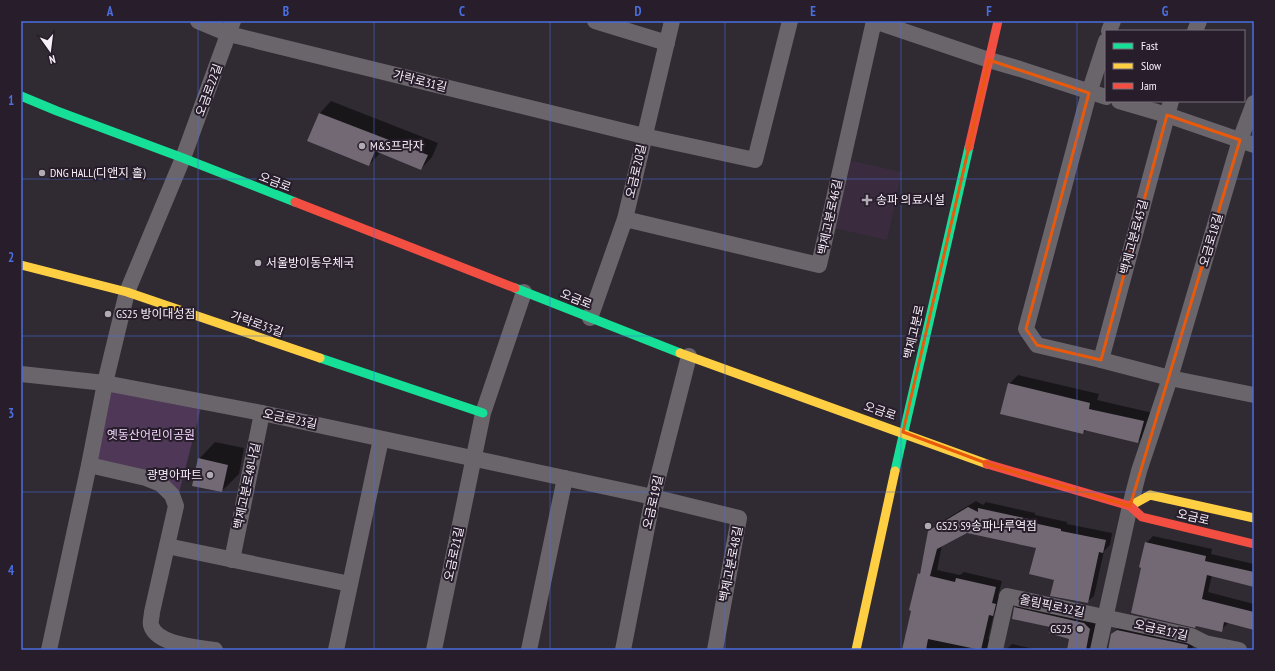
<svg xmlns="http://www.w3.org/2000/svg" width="1275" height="671" viewBox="0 0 1275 671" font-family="'PT Sans Narrow','Noto Sans KR',sans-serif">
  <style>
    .built { fill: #3a2c3e }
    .green { fill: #4f3757 }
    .shadow { fill: #0007 }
    .building { fill: #726975 }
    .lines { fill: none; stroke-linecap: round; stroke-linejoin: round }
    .street { stroke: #69656a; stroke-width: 16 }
    .fast { stroke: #16e098; stroke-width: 9 }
    .slow { stroke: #ffcf43; stroke-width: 9 }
    .jam { stroke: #f24e42; stroke-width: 9 }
    .marked { fill: none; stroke: #e8590c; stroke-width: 3; stroke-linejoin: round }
    .grid { fill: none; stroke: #496edf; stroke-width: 1; stroke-opacity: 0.55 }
    .poi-dot { fill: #b1abb3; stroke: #271d2b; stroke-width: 1.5 }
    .labels { text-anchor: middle; stroke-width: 4; stroke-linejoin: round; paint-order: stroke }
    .street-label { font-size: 12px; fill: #f7f0f9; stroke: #271d2b }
    .poi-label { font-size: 12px; fill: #f7f0f9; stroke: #271d2b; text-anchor: start }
    .park-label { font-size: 12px; fill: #f1d3fb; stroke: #271d2b }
    .neatline { fill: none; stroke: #496edf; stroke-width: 1.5 }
    .grid-label { font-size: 13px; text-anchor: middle; font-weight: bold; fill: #496edf }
  </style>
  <rect width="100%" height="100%" fill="#302a32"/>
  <!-- built -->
  <polygon class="built" points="848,160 902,172 887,240 833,228"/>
  <!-- green -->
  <polygon class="green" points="109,384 202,404 178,497 93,462"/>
  <!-- shadow -->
  <g class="shadow">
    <polygon points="331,101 438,143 432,157 421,169 381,152 369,165 309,140 320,113"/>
    <polygon points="1018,375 1099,394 1097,400 1153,413 1147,433 1138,442 1086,430 1083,433 1009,384"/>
    <polygon points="215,442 244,448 239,474 222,491 199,459"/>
    <polygon points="976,501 983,505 986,502 1035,513 1035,515 1067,522 1067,524 1112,533 1110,545 1104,551 1094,596 1087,602 1055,579 1037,547 967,532 942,545 937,570 960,575 964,572 1002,581 998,596 1002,597 999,608 994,613 988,639 992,639 995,650 903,650 919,574 921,571 929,532 936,525"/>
    <polygon points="1153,536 1212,549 1211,554 1254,564 1254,586 1212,575 1208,592 1254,604 1254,628 1229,622 1221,630 1142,567 1146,543"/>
    <polygon points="1022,601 1096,622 1091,648 1098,650 1068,650 1071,638 1015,608"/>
    <polygon points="1119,627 1194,641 1192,650 1108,650 1112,634"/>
    <polygon points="1012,644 1039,650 1006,650"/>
  </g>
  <!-- building -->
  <g class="building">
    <polygon points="319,113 428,155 421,170 375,151 369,166 307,141"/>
    <polygon points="1008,383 1090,403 1089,409 1144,421 1138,443 1084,430 1083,434 1000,414"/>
    <polygon points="198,458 228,465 222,492 192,486"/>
    <polygon points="968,507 978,512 978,508 1029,519 1029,522 1061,529 1061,531 1106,540 1103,553 1099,552 1088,603 1050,596 1054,580 1029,574 1036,548 967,533 937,549 930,576 955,582 956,578 996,587 992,603 996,604 993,616 989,615 981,650 928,639 926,650 902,650 911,611 909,610 918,573 920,574 928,531"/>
    <polygon points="1145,542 1206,556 1205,561 1254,572 1254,587 1207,575 1202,599 1254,612 1254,630 1224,622 1222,632 1196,626 1195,628 1131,613 1141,568 1139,567"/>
    <polygon points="1014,607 1084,623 1090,629 1086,650 1067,650 1069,639 1049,633 1050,627 1012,619"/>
    <polygon points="1117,630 1188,645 1187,650 1108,650 1111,634"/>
  </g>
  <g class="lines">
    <!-- street -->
    <g class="street">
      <polyline points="198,21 229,34 644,136 755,160 790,21"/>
      <polyline points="595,21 667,43"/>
      <polyline points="874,21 989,60 1020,69 1106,97"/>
      <polyline points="1109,31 1113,21"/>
      <polyline points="1195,31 1199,21"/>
      <polyline points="1106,41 1089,93 1026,329 1037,345 1101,360 1170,378 1254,395"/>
      <polyline points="1119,101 1167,115 1254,145"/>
      <polyline points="625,219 819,265 874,21"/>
      <polyline points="590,318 625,219 672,21"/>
      <polyline points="1101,360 1171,101"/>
      <polyline points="21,374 105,383 262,413 653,497 739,518 715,650"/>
      <path d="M 89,465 L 146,478 L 161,484 L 172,495 L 176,506 L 152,612 C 152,616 150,621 151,625 C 156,645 198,647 215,650"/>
      <polyline points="167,546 350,584"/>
      <polyline points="232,560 262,413"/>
      <polyline points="49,650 89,465 105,383 127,292 183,158 233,21"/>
      <polyline points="336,650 381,439"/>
      <polyline points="434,650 483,413 524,292"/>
      <polyline points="529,650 565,478"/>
      <polyline points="623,650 653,497 689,356"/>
      <polyline points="995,650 1007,596 1191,636 1205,643 1239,650"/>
      <polyline points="1098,650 1130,506 1139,471 1170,378 1240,140 1254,103"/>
    </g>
    <!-- fast -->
    <g class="fast">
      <polyline points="21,96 57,111 183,158 295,202"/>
      <polyline points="515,288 680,353"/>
      <polyline points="320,358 483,413"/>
      <polyline points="895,471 969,147"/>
    </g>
    <!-- slow -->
    <g class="slow">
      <polyline points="21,265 127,292 320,358"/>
      <polyline points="680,353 987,464"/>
      <polyline points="1130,506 1150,495 1254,518"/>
      <polyline points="856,650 895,471"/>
    </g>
    <!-- jam -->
    <g class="jam">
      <polyline points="969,147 998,21"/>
      <polyline points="295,202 515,288"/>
      <polyline points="987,464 1130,506 1142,517 1254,544"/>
    </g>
  </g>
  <!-- marked area -->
  <path class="marked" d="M 989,60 L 1089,93 L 1026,329 L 1037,345 L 1101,360 L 1167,115 L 1240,140 L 1130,506 L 994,466 L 903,432 Z"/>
  <!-- grid -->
  <path class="grid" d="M 198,21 L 198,650M 374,21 L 374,650M 550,21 L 550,650M 725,21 L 725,650M 901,21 L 901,650M 1077,21 L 1077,650M 21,179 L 1254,179M 21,336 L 1254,336M 21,492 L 1254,492"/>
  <!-- markers -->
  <g class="poi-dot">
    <circle cx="362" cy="146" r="4"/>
    <circle cx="42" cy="173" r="4"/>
    <path d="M865 194h4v4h4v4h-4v4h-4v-4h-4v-4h4z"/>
    <circle cx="258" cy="263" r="4"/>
    <circle cx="108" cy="314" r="4"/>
    <circle cx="210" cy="475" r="4"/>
    <circle cx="928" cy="526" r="4"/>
    <circle cx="1080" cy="629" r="4"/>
  </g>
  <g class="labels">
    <!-- street labels -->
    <g class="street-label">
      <text transform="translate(420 81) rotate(14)" y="4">가락로31길</text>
      <text transform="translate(209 90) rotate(-70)" y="4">오금로22길</text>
      <text transform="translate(636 171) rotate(-77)" y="4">오금로20길</text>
      <text transform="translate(275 182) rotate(21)" y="4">오금로</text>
      <text transform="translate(830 217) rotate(-78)" y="4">백제고분로46길</text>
      <text transform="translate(1134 237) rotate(-75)" y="4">백제고분로45길</text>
      <text transform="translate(1211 240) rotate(-74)" y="4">오금로18길</text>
      <text transform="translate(576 299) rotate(22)" y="4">오금로</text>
      <text transform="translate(257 324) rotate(19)" y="4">가락로33길</text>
      <text transform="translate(914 332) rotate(-77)" y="4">백제고분로</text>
      <text transform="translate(880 411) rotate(19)" y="4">오금로</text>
      <text transform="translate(290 419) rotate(12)" y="4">오금로23길</text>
      <text transform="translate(247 486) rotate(-78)" y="4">백제고분로48나길</text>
      <text transform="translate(653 502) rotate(-77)" y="4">오금로19길</text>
      <text transform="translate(1193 517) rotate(13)" y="4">오금로</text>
      <text transform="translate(454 554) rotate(-78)" y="4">오금로21길</text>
      <text transform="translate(731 564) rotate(-79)" y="4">백제고분로48길</text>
      <text transform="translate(1052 606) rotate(12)" y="4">올림픽로32길</text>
      <text transform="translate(1161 630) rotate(13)" y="4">오금로17길</text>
    </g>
    <!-- poi labels -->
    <g class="poi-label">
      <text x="370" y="150">M&amp;S프라자</text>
      <text x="50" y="177">DNG HALL(디앤지 홀)</text>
      <text x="876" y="204">송파 의료시설</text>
      <text x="266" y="267">서울방이동우체국</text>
      <text x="116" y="318">GS25 방이대성점</text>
      <text x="202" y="479" text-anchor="end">광명아파트</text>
      <text x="936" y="530">GS25 S9송파나루역점</text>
      <text x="1072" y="633" text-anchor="end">GS25</text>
    </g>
    <!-- park labels -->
    <g class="park-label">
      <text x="151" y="439">옛동산어린이공원</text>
    </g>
  </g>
  <!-- border -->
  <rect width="1275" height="671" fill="none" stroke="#271d2b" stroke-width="44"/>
  <!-- legend -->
  <rect x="1105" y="30" width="140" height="72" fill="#271d2b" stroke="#7a717d"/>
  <rect x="1113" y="43" width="20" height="6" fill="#16e098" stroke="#7a717d"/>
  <text x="1141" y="50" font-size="12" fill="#f7f0f9">Fast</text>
  <rect x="1113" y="63" width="20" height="6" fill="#ffcf43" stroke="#7a717d"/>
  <text x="1141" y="70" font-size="12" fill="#f7f0f9">Slow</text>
  <rect x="1113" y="83" width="20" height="6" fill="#f24e42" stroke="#7a717d"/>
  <text x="1141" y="90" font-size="12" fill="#f7f0f9">Jam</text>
  <!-- north arrow -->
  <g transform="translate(50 50) rotate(166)" stroke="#271d2b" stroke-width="3" paint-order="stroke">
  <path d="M0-3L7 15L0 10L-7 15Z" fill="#f7f0f9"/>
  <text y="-6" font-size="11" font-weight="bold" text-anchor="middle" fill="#f7f0f9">N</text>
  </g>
  <rect x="22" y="22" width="1231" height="627" class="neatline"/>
  <g class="grid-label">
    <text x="110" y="16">A</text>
    <text x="286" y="16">B</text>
    <text x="462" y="16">C</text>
    <text x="638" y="16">D</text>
    <text x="813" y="16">E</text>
    <text x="989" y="16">F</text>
    <text x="1165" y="16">G</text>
    <text x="11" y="105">1</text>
    <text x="11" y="262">2</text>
    <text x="11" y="418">3</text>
    <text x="11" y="575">4</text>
  </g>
</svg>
